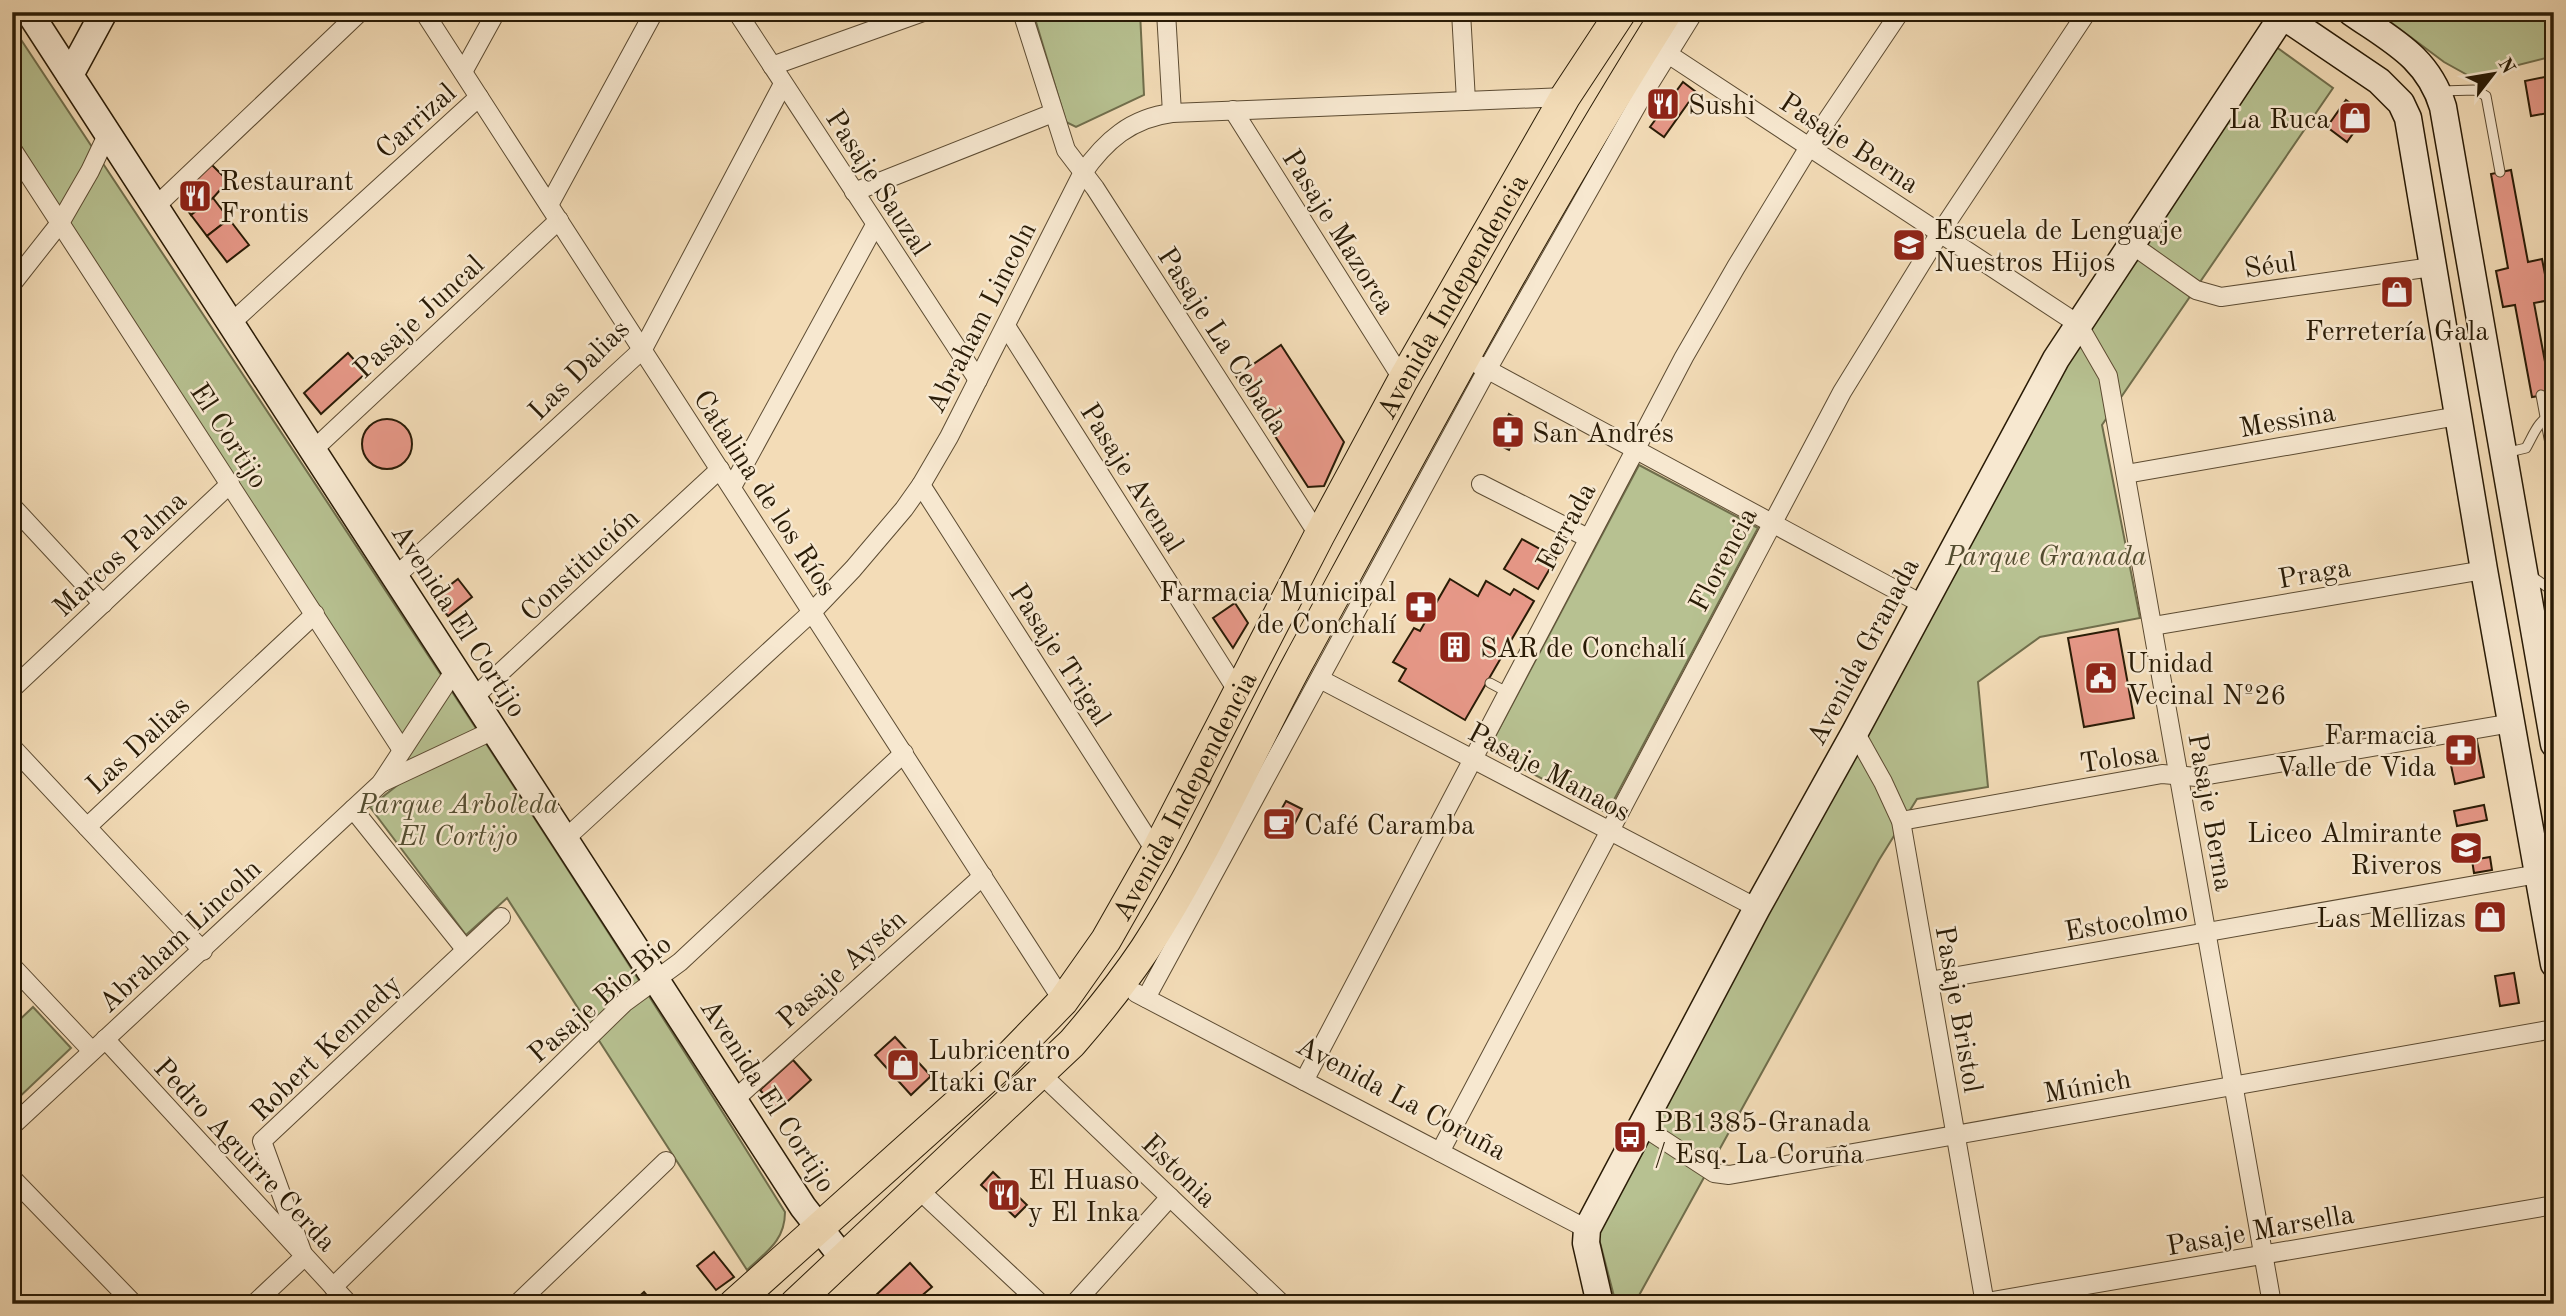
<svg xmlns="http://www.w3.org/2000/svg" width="2566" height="1316" viewBox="0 0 2566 1316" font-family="'Old Standard TT',serif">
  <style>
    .green { fill: #b7c191; stroke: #706e4c; stroke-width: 2 }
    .building { fill: #e79888; stroke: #291b06; stroke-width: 2 }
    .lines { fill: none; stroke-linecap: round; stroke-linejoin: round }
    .lane-casing { stroke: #5c4b32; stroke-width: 11 }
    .street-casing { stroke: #5c4b32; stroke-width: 20 }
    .secondary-casing { stroke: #291b06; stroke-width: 29 }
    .primary-casing { stroke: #291b06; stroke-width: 32 }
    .lane { stroke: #f7e8d0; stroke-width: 9 }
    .street { stroke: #f7e8d0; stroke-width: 18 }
    .secondary { stroke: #f7e8d0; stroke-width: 26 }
    .primary { stroke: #f3dcb7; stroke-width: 30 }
    .labels { text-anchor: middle; stroke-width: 5; stroke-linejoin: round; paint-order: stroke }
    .poi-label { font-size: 28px; fill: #291b06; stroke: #f7e8d0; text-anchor: start }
    .street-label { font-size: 28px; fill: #291b06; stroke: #f7e8d0 }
    .park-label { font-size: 28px; font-style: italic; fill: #544d30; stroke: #f7e8d0 }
  </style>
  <rect width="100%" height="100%" fill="#f3dcb7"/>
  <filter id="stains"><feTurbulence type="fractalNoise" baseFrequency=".00286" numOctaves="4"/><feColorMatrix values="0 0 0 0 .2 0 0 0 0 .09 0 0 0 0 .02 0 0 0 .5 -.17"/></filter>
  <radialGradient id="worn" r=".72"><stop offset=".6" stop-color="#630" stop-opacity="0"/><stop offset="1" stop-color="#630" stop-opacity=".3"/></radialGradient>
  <!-- green -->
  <g class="green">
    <polygon points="1033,12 1140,12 1144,95 1076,127 1066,122"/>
    <polygon points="2377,12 2537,12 2554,23 2554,56 2471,77 2444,62"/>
    <path d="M 12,26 C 272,420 536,811 785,1212 C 785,1241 766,1252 747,1270 L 507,898 L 466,935 L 370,807 L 414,772 L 12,132 Z"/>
    <polygon points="2275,46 2333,88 2102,425 2140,618 2040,637 1978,682 1988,787 1917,799 1879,860 1637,1299 1638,1304 1616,1304 1597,1231 2070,348"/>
    <polygon points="1639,465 1758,528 1607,813 1488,750"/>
    <polygon points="33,1007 71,1048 12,1104 12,1027"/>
  </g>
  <!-- building -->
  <g class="building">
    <polygon points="2554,75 2554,112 2531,116 2525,81"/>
    <polygon points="1683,82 1696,92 1664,137 1650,127"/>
    <polygon points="2346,100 2366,115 2347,142 2327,127"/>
    <polygon points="210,163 228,181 213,198 191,215 181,201 180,196 184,188"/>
    <polygon points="2511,170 2528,262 2542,259 2550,300 2534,303 2551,394 2532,397 2515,305 2503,307 2496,271 2508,268 2491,174"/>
    <polygon points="213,198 229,219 207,236 191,215"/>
    <polygon points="229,219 249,245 227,262 207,236"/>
    <polygon points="1281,345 1344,442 1324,486 1308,487 1236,376"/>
    <polygon points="348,353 366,373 321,414 304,393"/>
    <polygon points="1509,414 1521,421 1509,450 1495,443"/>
    <circle cx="387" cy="444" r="25"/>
    <polygon points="1522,539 1556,558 1538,589 1504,569"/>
    <polygon points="458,579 472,597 448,616 433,598"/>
    <polygon points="1450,579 1478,596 1486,581 1510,595 1514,589 1534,601 1465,720 1399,681 1406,669 1393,662 1414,628 1420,631"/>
    <polygon points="1235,603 1248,623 1233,648 1213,618"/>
    <polygon points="2118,629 2134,718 2084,727 2068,638"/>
    <polygon points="2476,736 2484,777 2455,784 2446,742"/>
    <polygon points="1286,801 1302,809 1288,837 1271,828"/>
    <polygon points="2484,805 2487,820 2457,826 2454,811"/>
    <polygon points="2490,857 2492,870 2474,873 2472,860"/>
    <polygon points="2502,905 2505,924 2478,929 2475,910"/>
    <polygon points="2514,973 2519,1003 2500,1006 2495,976"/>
    <polygon points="895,1037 931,1076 911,1095 875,1055"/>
    <polygon points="793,1060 811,1080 778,1110 760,1090"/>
    <polygon points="993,1172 1027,1205 1015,1217 981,1185"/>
    <polygon points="714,1252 734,1277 716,1290 697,1266"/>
    <polygon points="910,1263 932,1287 912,1304 884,1304 875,1296"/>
    <polygon points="644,1292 654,1304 631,1304"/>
  </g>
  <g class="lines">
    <defs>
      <g id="lane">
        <polyline points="2441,91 2475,90 2486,96 2500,172"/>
        <polyline points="2541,395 2554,465"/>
        <path d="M 2505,453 L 2526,448 C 2534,434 2538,420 2554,413"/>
        <polyline points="2530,575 2554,592"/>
        <polyline points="1490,683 1507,692"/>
      </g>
      <g id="street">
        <polyline points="424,12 1063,1001"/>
        <polyline points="737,12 978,380"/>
        <polyline points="1022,12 1066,150 1095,188 1319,536"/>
        <polyline points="1166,12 1172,113"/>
        <polyline points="1461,12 1466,101"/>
        <polyline points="1668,54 2078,324 2108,376 2272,1304"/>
        <polyline points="772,66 923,12"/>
        <polyline points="463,72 496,12"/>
        <polyline points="1233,110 1403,380"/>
        <polyline points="12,149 402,750"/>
        <polyline points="854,192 1053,113"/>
        <polyline points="549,205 654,12"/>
        <polyline points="155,207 360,12"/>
        <polyline points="2131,244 2196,290 2221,297 2432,267"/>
        <polyline points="12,284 60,223 90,171 108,133"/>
        <polyline points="231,323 479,97"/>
        <polyline points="1006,326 1238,692"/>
        <polyline points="1479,365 1922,604"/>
        <polyline points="313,450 559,220"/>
        <polyline points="2126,474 2458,416"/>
        <polyline points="1481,484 1588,538"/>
        <polyline points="921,485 1156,852"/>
        <polyline points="732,487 875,225"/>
        <polyline points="12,506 103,604"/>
        <polyline points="395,577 643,349 783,84"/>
        <polyline points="2153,626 2484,570"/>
        <polyline points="1320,679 1757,908"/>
        <polyline points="12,689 230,484"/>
        <polyline points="473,698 720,469"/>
        <polyline points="1855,732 1883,782 1901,821 1985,1304"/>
        <polyline points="12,747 203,951"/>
        <polyline points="381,783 494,730"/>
        <polyline points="353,809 465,949"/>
        <polyline points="1901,821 2162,774 2197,777 2512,723"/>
        <polyline points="87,827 315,614"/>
        <path d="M 565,839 L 813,611 L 853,569 L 904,509 L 921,485 L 949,437 L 1082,174 C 1105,141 1131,118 1172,113 L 1565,97"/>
        <polyline points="12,966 92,1051"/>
        <polyline points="1929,981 2538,874"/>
        <polyline points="1136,993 1587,1229"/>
        <polyline points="1146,998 1487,370 1645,91 1694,12"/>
        <polyline points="105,1039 349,1304"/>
        <polyline points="1041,1074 1282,1304"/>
        <polyline points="1304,1081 1684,357 1736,267 1809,147 1900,12"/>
        <polyline points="734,1100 983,876"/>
        <polyline points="12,1126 381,783 455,670"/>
        <polyline points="1642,1126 1714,1173 1729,1175 2554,1029"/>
        <polyline points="1440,1152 1842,392 1940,233 2087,12"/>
        <polyline points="12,1178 134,1304"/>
        <polyline points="918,1189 1041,1304"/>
        <polyline points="333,1287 624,1003 680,962 904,753"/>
        <polyline points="254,1304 304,1257 262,1141 501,917"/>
        <polyline points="517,1304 666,1161"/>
        <polyline points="1074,1304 1170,1197"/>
        <polyline points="1975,1304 2554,1205"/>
      </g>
      <g id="secondary">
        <polyline points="29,12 803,1207 843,1258"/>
        <polyline points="2277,12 2379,81 2401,103 2408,118 2484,570 2554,964"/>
        <path d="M 2351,12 C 2391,40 2428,57 2443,107 L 2554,744"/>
        <polyline points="70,75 104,12"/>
        <polyline points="1600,1304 1586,1243 1587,1229 1757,908 1855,732 2056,359 2285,12"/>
      </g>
      <g id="primary">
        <path id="s1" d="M 734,1304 L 1003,1063 L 1063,1001 L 1106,940 L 1156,852 L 1319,536 L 1403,380 L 1565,97 L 1621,12"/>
        <path d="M 795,1304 L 1072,1043 C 1098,1013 1123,982 1145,949 C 1204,858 1247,758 1298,663 C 1417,444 1534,223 1667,12"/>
      </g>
    </defs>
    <!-- lane casing -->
    <use href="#lane" class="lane-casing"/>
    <!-- street casing -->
    <use href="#street" class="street-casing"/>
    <!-- secondary casing -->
    <use href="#secondary" class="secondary-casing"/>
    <!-- primary casing -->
    <use href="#primary" class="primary-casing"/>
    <!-- lane -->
    <use href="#lane" class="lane"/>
    <!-- street -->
    <use href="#street" class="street"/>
    <!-- secondary -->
    <use href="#secondary" class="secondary"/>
    <!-- primary -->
    <use href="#primary" class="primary"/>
  </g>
  <!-- icons -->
  <defs>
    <symbol id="restaurant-square" viewBox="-11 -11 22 22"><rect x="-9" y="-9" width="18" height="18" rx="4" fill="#8f2418" stroke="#f7e8d0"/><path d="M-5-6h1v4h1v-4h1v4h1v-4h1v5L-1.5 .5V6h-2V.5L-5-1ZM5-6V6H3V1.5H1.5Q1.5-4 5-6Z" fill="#fff"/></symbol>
    <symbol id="shop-square" viewBox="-11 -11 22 22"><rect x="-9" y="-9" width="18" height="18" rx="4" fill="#8f2418" stroke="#f7e8d0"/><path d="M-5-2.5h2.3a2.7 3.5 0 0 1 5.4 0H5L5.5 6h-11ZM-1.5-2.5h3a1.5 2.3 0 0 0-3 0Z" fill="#fff"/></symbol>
    <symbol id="school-square" viewBox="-11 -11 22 22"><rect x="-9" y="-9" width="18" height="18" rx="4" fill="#8f2418" stroke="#f7e8d0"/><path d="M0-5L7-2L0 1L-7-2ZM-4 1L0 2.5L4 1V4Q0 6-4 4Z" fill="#fff"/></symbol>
    <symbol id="pharmacy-square" viewBox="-11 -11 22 22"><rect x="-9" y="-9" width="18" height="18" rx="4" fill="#8f2418" stroke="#f7e8d0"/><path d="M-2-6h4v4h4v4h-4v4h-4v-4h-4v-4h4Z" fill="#fff"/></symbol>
    <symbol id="building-square" viewBox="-11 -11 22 22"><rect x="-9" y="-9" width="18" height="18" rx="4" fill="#8f2418" stroke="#f7e8d0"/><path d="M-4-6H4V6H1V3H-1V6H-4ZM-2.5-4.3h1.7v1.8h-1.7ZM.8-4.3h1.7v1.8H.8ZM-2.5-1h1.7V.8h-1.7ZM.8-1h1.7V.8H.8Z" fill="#fff"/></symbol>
    <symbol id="civic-square" viewBox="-11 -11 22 22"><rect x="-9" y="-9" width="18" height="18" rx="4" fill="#8f2418" stroke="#f7e8d0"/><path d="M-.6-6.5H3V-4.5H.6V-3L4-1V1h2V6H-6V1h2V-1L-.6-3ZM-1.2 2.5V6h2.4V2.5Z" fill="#fff"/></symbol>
    <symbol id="cafe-square" viewBox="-11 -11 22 22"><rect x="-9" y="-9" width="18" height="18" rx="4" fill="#8f2418" stroke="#f7e8d0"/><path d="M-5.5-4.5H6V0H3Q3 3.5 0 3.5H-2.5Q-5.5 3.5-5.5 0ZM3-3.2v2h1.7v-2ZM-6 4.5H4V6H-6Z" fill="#fff"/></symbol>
    <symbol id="bus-square" viewBox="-11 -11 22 22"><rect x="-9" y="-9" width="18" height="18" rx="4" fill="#8f2418" stroke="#f7e8d0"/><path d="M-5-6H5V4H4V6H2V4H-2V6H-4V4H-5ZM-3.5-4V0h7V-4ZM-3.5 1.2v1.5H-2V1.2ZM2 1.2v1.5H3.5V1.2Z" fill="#fff"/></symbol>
  </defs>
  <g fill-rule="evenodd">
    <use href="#restaurant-square" x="1644" y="85" width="38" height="38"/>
    <use href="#shop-square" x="2336" y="99" width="38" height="38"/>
    <use href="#restaurant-square" x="176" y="177" width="38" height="38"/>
    <use href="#school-square" x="1890" y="226" width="38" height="38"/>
    <use href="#shop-square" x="2378" y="273" width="38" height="38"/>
    <use href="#pharmacy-square" x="1489" y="413" width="38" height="38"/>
    <use href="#pharmacy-square" x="1402" y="588" width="38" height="38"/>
    <use href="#building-square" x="1436" y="628" width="38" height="38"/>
    <use href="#civic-square" x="2082" y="659" width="38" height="38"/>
    <use href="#pharmacy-square" x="2442" y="731" width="38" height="38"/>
    <use href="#cafe-square" x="1260" y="805" width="38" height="38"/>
    <use href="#school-square" x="2447" y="829" width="38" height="38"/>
    <use href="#shop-square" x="2471" y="898" width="38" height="38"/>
    <use href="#shop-square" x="884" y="1046" width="38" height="38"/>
    <use href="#bus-square" x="1611" y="1118" width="38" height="38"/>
    <use href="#restaurant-square" x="985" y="1176" width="38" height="38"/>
  </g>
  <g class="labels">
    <!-- poi labels -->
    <g class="poi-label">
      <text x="1688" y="114">Sushi</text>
      <text x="2330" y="128" text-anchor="end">La Ruca</text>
      <text x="220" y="190">Restaurant<tspan x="220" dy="32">Frontis</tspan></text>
      <text x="1934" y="239">Escuela de Lenguaje<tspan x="1934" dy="32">Nuestros Hijos</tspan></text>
      <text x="2397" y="340" text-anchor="middle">Ferretería Gala</text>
      <text x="1532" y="442">San Andrés</text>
      <text x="1396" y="601" text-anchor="end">Farmacia Municipal<tspan x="1396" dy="32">de Conchalí</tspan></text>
      <text x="1480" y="657">SAR de Conchalí</text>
      <text x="2126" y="672">Unidad<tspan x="2126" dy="32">Vecinal Nº26</tspan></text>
      <text x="2436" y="744" text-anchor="end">Farmacia<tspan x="2436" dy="32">Valle de Vida</tspan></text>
      <text x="1304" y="834">Café Caramba</text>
      <text x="2442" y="842" text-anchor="end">Liceo Almirante<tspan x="2442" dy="32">Riveros</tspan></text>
      <text x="2466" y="927" text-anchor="end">Las Mellizas</text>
      <text x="928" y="1059">Lubricentro<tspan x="928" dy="32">Itaki Car</tspan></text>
      <text x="1654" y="1131">PB1385-Granada<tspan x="1654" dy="32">/ Esq. La Coruña</tspan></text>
      <text x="1028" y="1189">El Huaso<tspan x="1028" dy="32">y El Inka</tspan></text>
    </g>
    <!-- street labels -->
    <g class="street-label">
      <text transform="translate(415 120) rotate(-42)" y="10">Carrizal</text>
      <text transform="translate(1850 142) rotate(33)" y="10">Pasaje Berna</text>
      <text transform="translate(879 182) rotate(57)" y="10">Pasaje Sauzal</text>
      <text transform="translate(1340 231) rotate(58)" y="10">Pasaje Mazorca</text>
      <text transform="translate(2270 264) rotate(-8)" y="10">Séul</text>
      <text dy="10" stroke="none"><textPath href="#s1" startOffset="1253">Avenida Independencia</textPath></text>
      <text transform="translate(418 316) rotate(-43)" y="10">Pasaje Juncal</text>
      <text transform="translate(980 317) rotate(-63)" y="10">Abraham Lincoln</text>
      <text transform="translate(1224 340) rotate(57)" y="10">Pasaje La Cebada</text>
      <text transform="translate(578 369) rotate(-45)" y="10">Las Dalias</text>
      <text transform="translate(2287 419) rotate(-10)" y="10">Messina</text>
      <text transform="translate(230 435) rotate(57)" y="10">El Cortijo</text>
      <text transform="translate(1133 477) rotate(58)" y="10">Pasaje Avenal</text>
      <text transform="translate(766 492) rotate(57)" y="10">Catalina de los Ríos</text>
      <text transform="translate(1565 526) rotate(-62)" y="10">Ferrada</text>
      <text transform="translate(119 553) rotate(-43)" y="10">Marcos Palma</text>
      <text transform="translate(1722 559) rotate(-62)" y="10">Florencia</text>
      <text transform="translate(579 564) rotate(-43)" y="10">Constitución</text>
      <text transform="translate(2314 572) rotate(-10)" y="10">Praga</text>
      <text transform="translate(460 620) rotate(57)" y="10">Avenida El Cortijo</text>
      <text transform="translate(1862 651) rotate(-62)" y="10">Avenida Granada</text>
      <text transform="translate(1061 654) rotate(57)" y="10">Pasaje Trigal</text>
      <text transform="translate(137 744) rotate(-43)" y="10">Las Dalias</text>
      <text transform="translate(2119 757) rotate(-8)" y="10">Tolosa</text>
      <text transform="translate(1550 771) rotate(28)" y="10">Pasaje Manaos</text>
      <text dy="10" stroke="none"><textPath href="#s1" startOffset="686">Avenida Independencia</textPath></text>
      <text transform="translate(2212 812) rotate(80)" y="10">Pasaje Berna</text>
      <text transform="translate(2126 920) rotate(-10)" y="10">Estocolmo</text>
      <text transform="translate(179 935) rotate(-43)" y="10">Abraham Lincoln</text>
      <text transform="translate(841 968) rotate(-42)" y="10">Pasaje Aysén</text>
      <text transform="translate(599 998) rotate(-41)" y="10">Pasaje Bio-Bio</text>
      <text transform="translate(1960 1009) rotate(80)" y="10">Pasaje Bristol</text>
      <text transform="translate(325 1047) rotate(-44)" y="10">Robert Kennedy</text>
      <text transform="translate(2087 1085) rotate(-10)" y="10">Múnich</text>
      <text transform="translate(769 1095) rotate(57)" y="10">Avenida El Cortijo</text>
      <text transform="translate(1402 1097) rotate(28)" y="10">Avenida La Coruña</text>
      <text transform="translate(246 1154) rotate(47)" y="10">Pedro Aguirre Cerda</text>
      <text transform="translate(1180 1170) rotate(44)" y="10">Estonia</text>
      <text transform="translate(2260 1229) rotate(-10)" y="10">Pasaje Marsella</text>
    </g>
    <!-- park labels -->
    <g class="park-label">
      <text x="2046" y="565">Parque Granada</text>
      <text x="458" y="813">Parque Arboleda<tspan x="458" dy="32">El Cortijo</tspan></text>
    </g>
  </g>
  <!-- margin -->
  <rect width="2566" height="1316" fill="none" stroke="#f3dcb7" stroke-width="42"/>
  <rect x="14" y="14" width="2538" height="1288" fill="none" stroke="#291b06" stroke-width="3.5"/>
  <rect x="21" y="21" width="2524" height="1274" fill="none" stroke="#291b06" stroke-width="2"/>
  <!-- north arrow -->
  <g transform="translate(2493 74) rotate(59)" stroke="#f7e8d0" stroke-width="5" paint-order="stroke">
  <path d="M0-5L12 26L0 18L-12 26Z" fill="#291b06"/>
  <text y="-10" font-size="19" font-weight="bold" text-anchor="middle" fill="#291b06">N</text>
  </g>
  <rect width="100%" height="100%" filter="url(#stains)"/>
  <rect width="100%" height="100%" fill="url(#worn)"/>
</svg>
